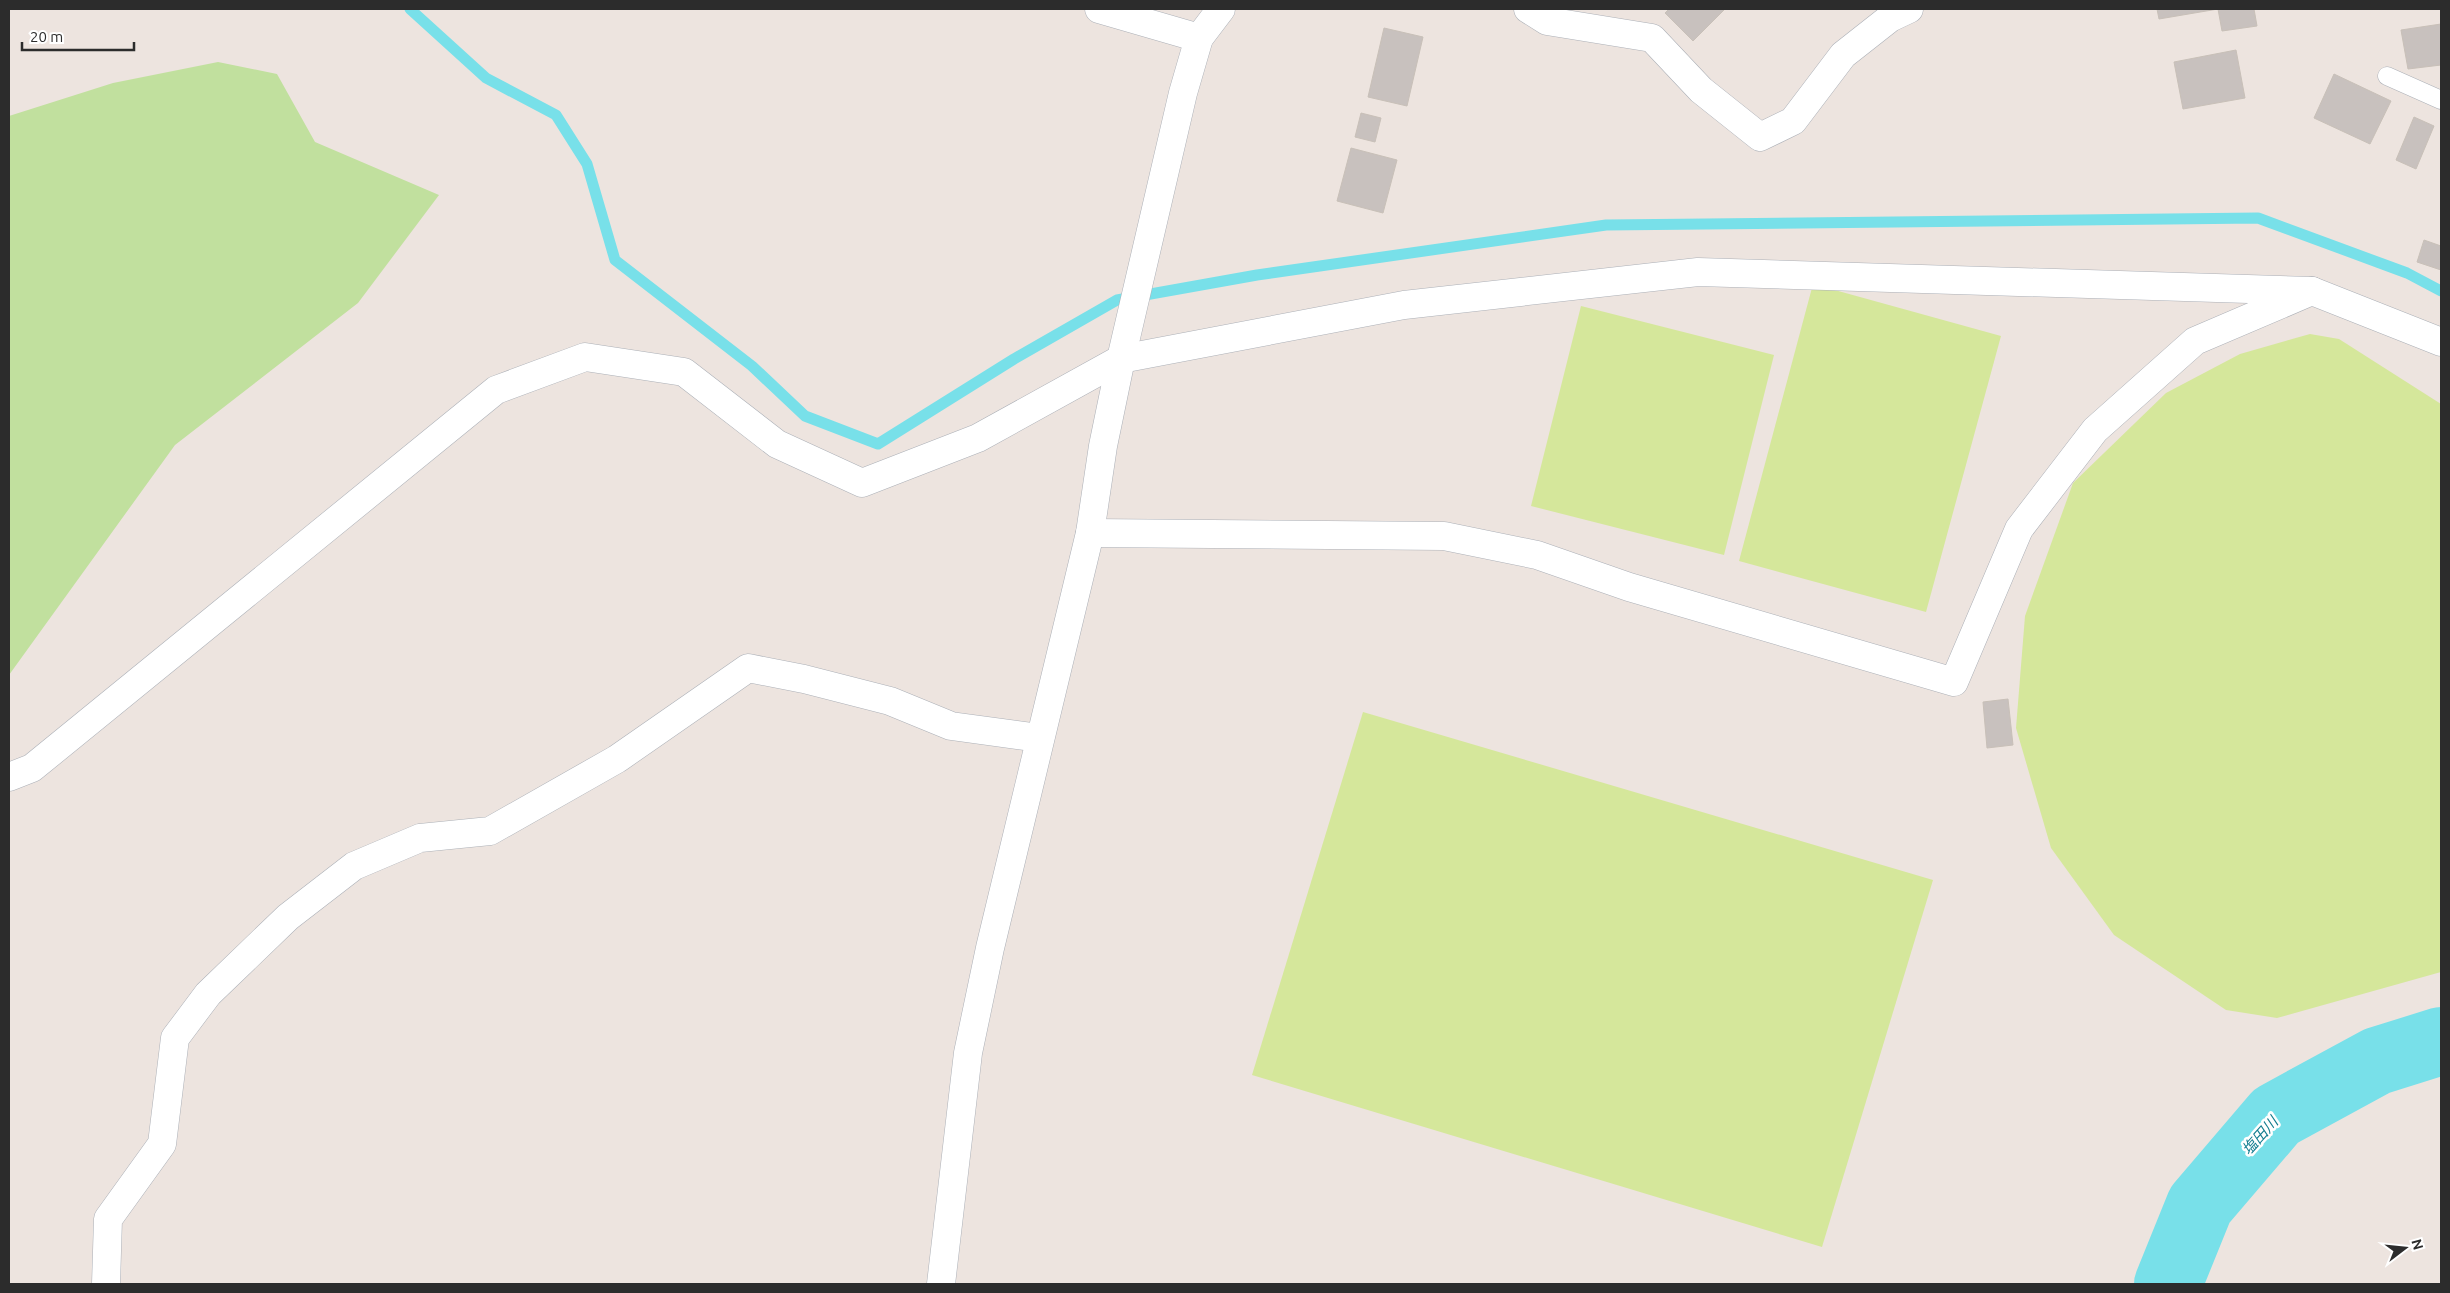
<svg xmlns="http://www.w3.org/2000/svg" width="2450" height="1293" viewBox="0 0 2450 1293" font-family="Ubuntu,'Noto Sans JP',sans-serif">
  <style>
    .green { fill: #c1e09e }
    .pitch { fill: #d5e79b }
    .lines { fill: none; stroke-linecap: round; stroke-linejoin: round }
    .stream { stroke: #78e0e9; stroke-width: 11 }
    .river { stroke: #78e0e9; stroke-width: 68 }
    .building { fill: #c8c1be; stroke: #c8c0b8 }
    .service-casing { stroke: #acb0b7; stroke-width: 19 }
    .minor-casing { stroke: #acb0b7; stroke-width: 29 }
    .service { stroke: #fff; stroke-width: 18 }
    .minor { stroke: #fff; stroke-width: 28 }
    .labels { text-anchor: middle; stroke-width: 5; stroke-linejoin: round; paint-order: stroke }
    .water-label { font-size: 15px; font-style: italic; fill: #147d90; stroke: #fff }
  </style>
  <rect width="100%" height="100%" fill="#ede4df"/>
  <!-- green -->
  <polygon class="green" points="218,62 277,74 315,142 439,195 358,303 175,445 9,675 9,116 113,83"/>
  <!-- pitch -->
  <g class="pitch">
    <polygon points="1813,284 2001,336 1926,612 1739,561"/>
    <polygon points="1581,306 1774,355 1724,555 1531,506"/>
    <polygon points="2310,334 2339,339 2441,404 2441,972 2277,1018 2226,1010 2114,935 2051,848 2016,728 2025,616 2073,483 2166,393 2240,354"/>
    <polygon points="1363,712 1933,880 1822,1247 1252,1075"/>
  </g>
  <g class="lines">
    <!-- stream -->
    <polyline class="stream" points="410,9 486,78 556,115 587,164 615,260 752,366 805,416 878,444 1014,359 1117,300 1257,275 1606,225 2258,218 2407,273 2441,291"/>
    <!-- river -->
    <polyline class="river" points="2168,1284 2200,1205 2276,1116 2377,1061 2441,1041"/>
  </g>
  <!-- building -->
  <g class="building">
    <polygon points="1669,9 1725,9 1693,41 1665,13"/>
    <polygon points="2157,9 2254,9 2257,26 2222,31 2218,9 2159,19"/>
    <polygon points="2441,24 2441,65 2408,69 2401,30"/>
    <polygon points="1384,28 1423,37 1407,106 1368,97"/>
    <polygon points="2236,50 2245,98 2183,109 2174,62"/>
    <polygon points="2334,74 2391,101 2370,144 2314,118"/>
    <polygon points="1361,113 1381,118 1375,142 1355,137"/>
    <polygon points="2414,117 2434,126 2416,169 2396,160"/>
    <polygon points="1351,148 1397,160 1383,213 1337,201"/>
    <polygon points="2424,240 2441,246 2441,270 2417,262"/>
    <polygon points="2008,699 2013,745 1987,748 1983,702"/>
  </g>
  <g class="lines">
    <defs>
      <polyline id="service" points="2387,76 2441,100"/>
      <g id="minor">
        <polyline points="1099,9 1199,38"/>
        <polyline points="1528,9 1547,21 1652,38 1701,90 1760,137 1793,121 1843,55 1890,18 1909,9"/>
        <polyline points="1090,533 1444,536 1537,555 1629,587 1954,682 2019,529 2095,430 2195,341 2312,291 2441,342"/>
        <polyline points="9,777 32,768 496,390 585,357 684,372 777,444 862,483 978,438 1121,359 1404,305 1698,272 2312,291"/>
        <polyline points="106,1284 108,1219 162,1144 175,1038 208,994 288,917 354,866 420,838 490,831 617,759 748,668 804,679 890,701 951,726 1040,738"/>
        <polyline points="941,1284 968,1053 990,948 1090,533 1103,446 1121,359 1183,93 1199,38 1221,9"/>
      </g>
    </defs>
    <!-- service casing -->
    <use href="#service" class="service-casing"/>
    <!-- minor casing -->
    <use href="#minor" class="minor-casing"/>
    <!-- service -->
    <use href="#service" class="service"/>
    <!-- minor -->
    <use href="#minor" class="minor"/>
  </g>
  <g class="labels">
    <!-- water labels -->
    <g class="water-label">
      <text transform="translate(2260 1136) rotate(-48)" y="5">塩田川</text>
    </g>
  </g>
  <!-- border -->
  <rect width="2450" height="1293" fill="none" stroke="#2c2c2c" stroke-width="20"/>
  <!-- north arrow -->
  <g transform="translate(2405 1248) rotate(74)" stroke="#ffffff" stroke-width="4" paint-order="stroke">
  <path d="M0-4L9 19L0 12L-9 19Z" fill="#2c2c2c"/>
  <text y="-8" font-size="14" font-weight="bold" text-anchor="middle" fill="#2c2c2c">N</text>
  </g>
  <!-- scale -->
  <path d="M22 42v8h112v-8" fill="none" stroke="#2c2c2c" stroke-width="2.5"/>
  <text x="30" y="42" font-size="15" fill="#2c2c2c" stroke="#ffffff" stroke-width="4" paint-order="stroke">20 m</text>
</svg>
